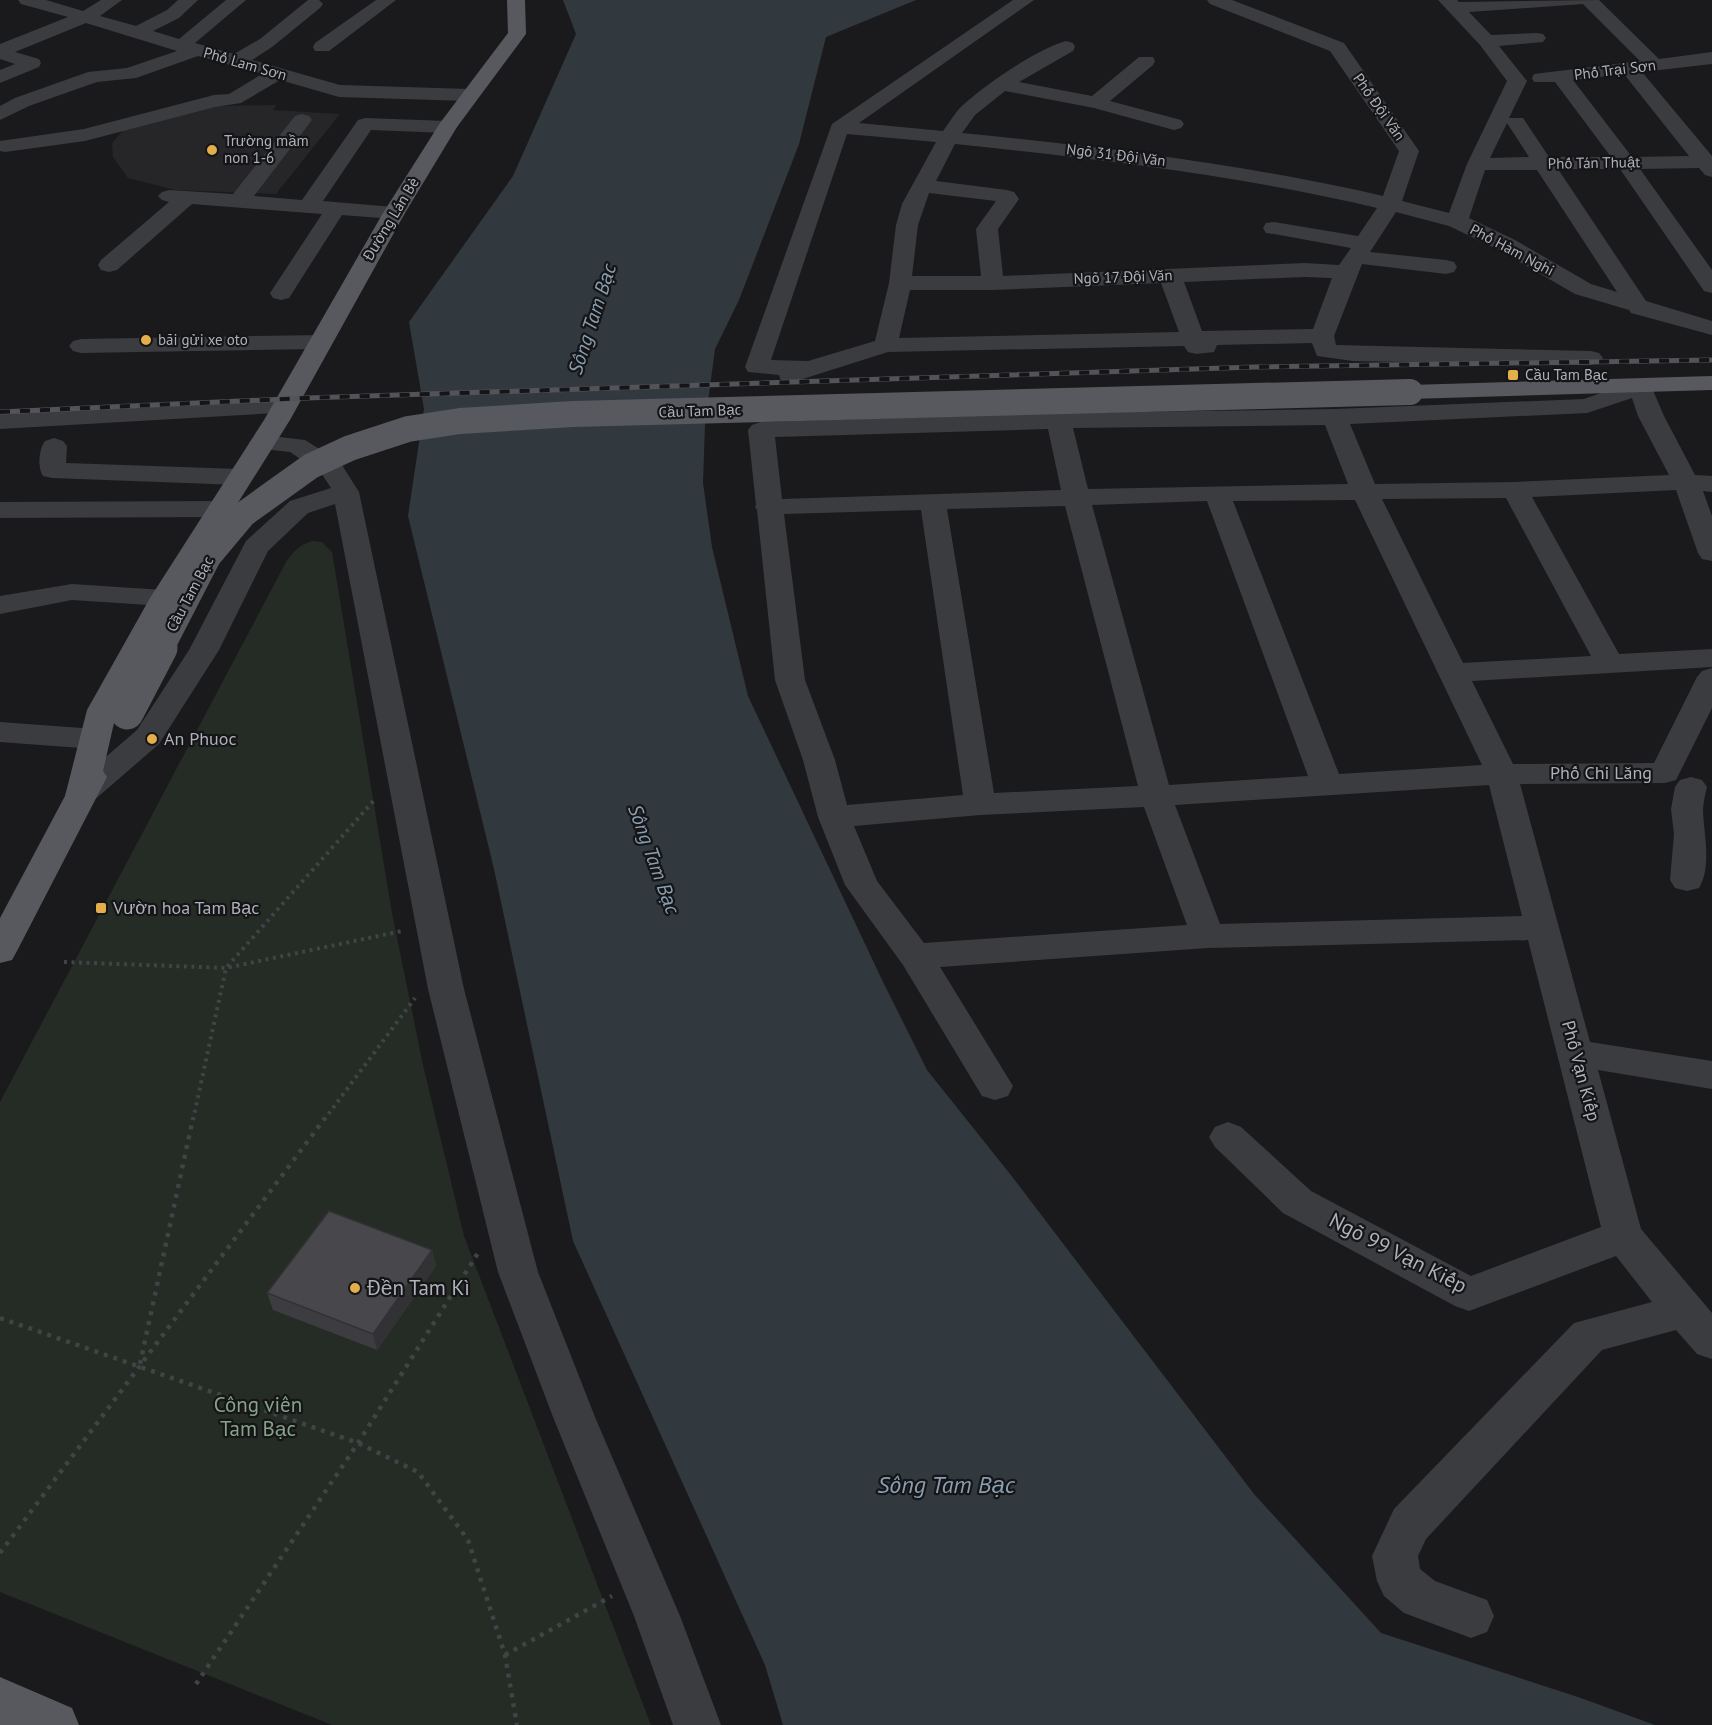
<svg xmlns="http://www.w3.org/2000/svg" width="1712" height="1725" viewBox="0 0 1712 1725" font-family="'PT Sans',sans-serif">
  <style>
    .built { fill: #262629 }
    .green { fill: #242c25 }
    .water { fill: #31393f }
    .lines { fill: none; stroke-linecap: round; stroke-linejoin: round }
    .path-far1 { stroke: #414347; stroke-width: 4; stroke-dasharray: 3 4.5; stroke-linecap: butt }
    .path { stroke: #414347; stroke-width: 4.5; stroke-dasharray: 4 6; stroke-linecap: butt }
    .minor { fill: #3b3c40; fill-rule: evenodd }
    .major { fill: #57595f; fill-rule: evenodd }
    .rail-casing { stroke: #525459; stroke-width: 5 }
    .rail { stroke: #151517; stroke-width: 4; stroke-dasharray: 10; stroke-linecap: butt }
    .major-bridge-far1 { stroke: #57595f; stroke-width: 26 }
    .major-bridge { stroke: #57595f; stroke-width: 33 }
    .wall { fill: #3d3d41 }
    .shaded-wall { fill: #323235 }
    .building { fill: #47474c; stroke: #323235; stroke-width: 1.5 }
    .poi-dot { fill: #e4ae4a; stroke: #151517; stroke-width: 2 }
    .labels { text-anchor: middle; stroke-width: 4.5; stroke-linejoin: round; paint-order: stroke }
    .far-street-label { font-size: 15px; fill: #adb1ba; stroke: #151517 }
    .far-poi-label { font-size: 15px; fill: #adb1ba; stroke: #151517; text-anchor: start }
    .poi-label { font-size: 18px; fill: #adb1ba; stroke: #151517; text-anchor: start }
    .street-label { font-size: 18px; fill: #adb1ba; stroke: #151517 }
    .water-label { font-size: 20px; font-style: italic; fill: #889fb2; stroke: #151517 }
    .near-street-label { font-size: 21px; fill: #adb1ba; stroke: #151517 }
    .near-poi-label { font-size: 21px; fill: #adb1ba; stroke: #151517; text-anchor: start }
    .near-park-label { font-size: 21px; fill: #86a388; stroke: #151517 }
    .near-water-label { font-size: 24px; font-style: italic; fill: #889fb2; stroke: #151517 }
  </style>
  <rect width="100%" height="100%" fill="#1a1a1c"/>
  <!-- built -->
  <polygon class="built" points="277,105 273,110 340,114 276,194 175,190 128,178 113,157 112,143 127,126 215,106"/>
  <!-- green -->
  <path class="green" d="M 313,541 L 322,542 L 332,552 L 392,913 L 423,1065 L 464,1236 L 651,1725 L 332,1725 L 0,1592 L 0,1102 L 286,562 C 294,551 300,544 313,541 Z"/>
  <!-- water -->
  <polygon class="water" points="563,0 916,0 826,37 799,144 739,300 715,349 705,424 703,483 712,547 748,696 883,982 927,1070 1010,1174 1254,1494 1381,1633 1578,1697 1655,1725 783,1725 765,1665 573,1241 494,869 408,516 424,409 409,322 513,176 576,34"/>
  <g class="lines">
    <!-- path-far1 -->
    <g class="path-far1">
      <polyline points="64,962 226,968 402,931"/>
      <polyline points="193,1120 226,968 376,798"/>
      <polyline points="324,1120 415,998"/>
    </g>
    <!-- path -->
    <g class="path">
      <polyline points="0,1318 358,1443 418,1472 468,1540 505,1655 517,1725"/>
      <polyline points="140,1364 193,1118"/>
      <polyline points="0,1553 325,1118"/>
      <polyline points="505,1655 612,1596"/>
      <polyline points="196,1684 358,1443 478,1253"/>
    </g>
    <!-- minor -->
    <g class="minor">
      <polygon points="18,0 46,0 83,11 101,0 122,0 100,16 136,26 167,10 178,0 198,0 179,18 153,31 179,39 226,0 246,0 195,43 234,54 260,39 308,0 319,0 323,4 320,8 272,47 252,60 340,85 469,89 476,91 479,95 476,99 469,101 339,97 280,80 241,103 215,107 85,141 5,152 0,151 0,141 84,129 214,95 229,94 262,74 198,56 136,78 97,82 29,106 0,120 0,106 15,98 88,72 127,68 177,51 86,23 15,52 39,59 41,63 39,67 0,83 0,70 15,64 0,59 0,44 68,17 21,4"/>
      <polygon points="376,0 396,0 329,51 315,51 313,47 315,43"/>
      <path d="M 1013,0 L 1034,0 L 859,123 L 943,131 C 950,122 955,112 963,105 C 986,84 1037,49 1066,41 L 1073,43 L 1075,47 L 1073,51 L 1019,82 L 1092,96 L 1139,57 L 1153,57 L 1155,61 L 1153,65 L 1110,101 L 1181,120 L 1184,124 L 1181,128 L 1174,130 L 1094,108 L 1005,91 L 975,115 L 962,133 C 1104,147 1244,164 1383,196 L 1399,151 L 1330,51 L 1210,4 L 1207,0 L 1232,0 L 1344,43 L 1419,151 L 1402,201 L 1449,213 L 1467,164 L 1507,81 L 1480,45 L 1438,0 L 1457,0 L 1459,2 L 1599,0 L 1659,59 L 1712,52 L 1712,64 L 1642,72 L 1712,156 L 1712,177 L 1705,175 L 1699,168 L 1640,169 L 1712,270 L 1712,293 L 1704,291 L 1620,169 L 1558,169 L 1646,301 L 1712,321 L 1712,335 L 1631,313 L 1629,310 L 1575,294 L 1499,250 L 1449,226 L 1396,212 L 1370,252 L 1446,260 L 1454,262 L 1457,267 L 1454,272 L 1446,274 L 1362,264 L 1334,336 L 1336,345 L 1591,351 L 1599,353 L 1603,358 L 1599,363 L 1591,365 L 1353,361 L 1317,356 L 1312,343 L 1217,345 L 1214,352 L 1196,354 L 1188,352 L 1184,346 L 888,352 L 790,383 L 781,381 L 779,375 L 748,372 L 745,367 L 832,124 ZM 1583,4 L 1640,61 L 1534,74 L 1532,78 L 1534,82 L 1555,82 L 1611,157 L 1549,157 L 1523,118 L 1509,118 L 1527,81 L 1499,46 L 1543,42 L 1546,38 L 1543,34 L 1537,33 L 1491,35 L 1469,12 ZM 1624,74 L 1689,156 L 1632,157 L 1573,80 ZM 1507,123 L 1529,157 L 1490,158 ZM 847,134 L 936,142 L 902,204 L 896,225 L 889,283 L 875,341 L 808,361 L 771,360 ZM 955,144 C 1097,159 1238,175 1377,208 L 1358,236 L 1274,222 L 1266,223 L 1263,228 L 1266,233 L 1274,234 L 1351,248 L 1339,265 L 1305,263 L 1003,276 L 998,229 L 1019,199 L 1014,192 L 1007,190 L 936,181 ZM 1485,170 L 1537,170 L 1617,292 L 1591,284 L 1515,240 L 1469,218 ZM 929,193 L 996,201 L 976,229 L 981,276 L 912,276 L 918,225 ZM 1305,277 L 1332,278 L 1313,329 L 1202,331 L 1184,282 ZM 1161,283 L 1179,332 L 899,338 L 910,290 L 993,290 Z"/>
      <polygon points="302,114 309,116 312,120 254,196 302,200 358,120 365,118 447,121 454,123 457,127 454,131 447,133 371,130 323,201 394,207 402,208 405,213 402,218 394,219 342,215 289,298 281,300 273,298 270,293 322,214 192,204 117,270 109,272 101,270 98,265 101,260 169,202 162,200 158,196 162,192 169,190 233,194 295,116"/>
      <polygon points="320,335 328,337 332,342 328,347 320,349 81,353 73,351 69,346 73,341 81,339"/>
      <path d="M 1640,379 L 1649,381 L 1664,416 L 1695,475 L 1712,476 L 1712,492 L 1703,491 L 1712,516 L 1712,561 L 1702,559 L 1698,553 L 1676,490 L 1532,497 L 1619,654 L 1712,649 L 1712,667 L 1472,681 L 1513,764 L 1654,763 L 1697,677 L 1702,671 L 1712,668 L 1712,708 L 1676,780 L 1665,783 L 1520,784 L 1590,1042 L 1712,1061 L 1712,1089 L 1598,1070 L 1641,1229 L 1712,1313 L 1712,1359 L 1697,1354 L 1676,1330 L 1602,1350 L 1426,1539 L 1418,1556 L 1420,1569 L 1435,1581 L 1487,1600 L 1494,1616 L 1487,1632 L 1471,1638 L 1404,1613 L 1384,1596 L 1377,1581 L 1372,1556 L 1394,1509 L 1574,1323 L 1652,1302 L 1616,1256 L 1469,1311 L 1455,1306 L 1283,1213 L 1215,1147 L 1209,1137 L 1215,1127 L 1228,1122 L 1241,1127 L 1311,1191 L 1471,1276 L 1601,1227 L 1528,940 L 1208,948 L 940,967 L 1013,1086 L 1008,1096 L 995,1100 L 982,1096 L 903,965 L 845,885 L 818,817 L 803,760 L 775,680 L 757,510 L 755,507 L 756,505 L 748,430 L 752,425 L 761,422 L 1059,413 L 1335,409 L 1584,399 ZM 1632,398 L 1638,416 L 1669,475 L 1515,482 L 1375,484 L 1350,424 L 1587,413 ZM 1325,425 L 1348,484 L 1088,489 L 1073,428 ZM 1048,429 L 1061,490 L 782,499 L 775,437 ZM 1506,498 L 1591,656 L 1463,663 L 1382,499 ZM 1355,500 L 1482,765 L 1339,774 L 1233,501 ZM 1207,501 L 1308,776 L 1169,785 L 1092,505 ZM 1065,506 L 1138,786 L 994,793 L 947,509 ZM 921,510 L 963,795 L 847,805 L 835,760 L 805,680 L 784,514 ZM 1489,785 L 1522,916 L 1220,924 L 1175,805 ZM 1144,807 L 1187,925 L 924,943 L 877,881 L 854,826 L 980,815 Z"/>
      <polygon points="284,400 293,402 296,407 293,412 0,429 0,413"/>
      <polygon points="262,435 305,440 340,462 359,492 464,989 538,1272 595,1417 680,1616 721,1725 673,1725 634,1616 553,1417 498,1272 428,989 335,504 308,513 268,551 219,650 159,744 92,802 81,805 70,802 65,795 70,788 137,730 189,650 246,541 290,501 331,488 321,473 290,452 253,448 249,443 253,438"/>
      <path d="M 54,438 L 63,441 L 67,446 L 66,463 L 239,469 L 248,471 L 252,477 L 248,483 L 239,485 L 52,478 L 43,476 C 37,467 39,449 45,441 Z"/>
      <polygon points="219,501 228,503 232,509 228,515 219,517 0,518 0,502"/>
      <polygon points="72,584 164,590 174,592 178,598 174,604 164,606 72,600 0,614 0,596"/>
      <polygon points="0,722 95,729 106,732 110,739 106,746 95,749 0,742"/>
      <path d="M 1691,777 L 1702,780 L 1707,787 C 1705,795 1703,803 1703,811 C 1704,835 1712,867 1699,888 L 1687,891 L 1675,888 L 1670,880 L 1674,834 L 1671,809 L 1675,787 L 1680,780 Z"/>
    </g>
    <!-- major -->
    <g class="major">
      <polygon points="507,0 525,0 526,34 457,127 405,213 290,420 178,598 117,710 103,771 107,777 17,951 12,960 0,963 0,918 65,796 87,710 150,598 264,420 383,213 440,123 508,33"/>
      <polygon points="1712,376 1712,390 1410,399 1401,397 1398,392 1401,387 1410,385"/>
      <polygon points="0,1677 72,1708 79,1725 0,1725"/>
    </g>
    <defs>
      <polyline id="rail" points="0,412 307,398 1255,367 1712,360"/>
    </defs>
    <!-- rail casing -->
    <use href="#rail" class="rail-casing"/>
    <!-- rail -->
    <use href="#rail" class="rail"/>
    <!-- major-bridge-far1 -->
    <polyline class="major-bridge-far1" points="160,650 208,557 244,514 311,466 350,448 408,429 460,421 573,414 1410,392"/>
    <!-- major-bridge -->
    <polyline class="major-bridge" points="127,713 161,648"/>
  </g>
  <!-- wall -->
  <polygon class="wall" points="432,1250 436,1266 377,1350 273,1310 267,1293"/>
  <!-- shaded-wall -->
  <polygon class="shaded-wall" points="432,1250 436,1266 377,1350 373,1334"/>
  <!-- building -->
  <polygon class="building" points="329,1211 432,1250 373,1334 267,1293"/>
  <!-- markers -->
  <g class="poi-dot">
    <circle cx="212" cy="150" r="6"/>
    <circle cx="146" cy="340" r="6"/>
    <rect x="1507" y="369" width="12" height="12" rx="3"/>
    <circle cx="152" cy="739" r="6"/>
    <rect x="95" y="902" width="12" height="12" rx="3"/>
    <circle cx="355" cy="1288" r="6"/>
  </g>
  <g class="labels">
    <!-- far-street labels -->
    <g class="far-street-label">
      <text transform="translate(245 64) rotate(16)" y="5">Phố Lam Sơn</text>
      <text transform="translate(1615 70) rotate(-7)" y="5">Phố Trại Sơn</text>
      <text transform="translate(1379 107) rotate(55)" y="5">Phố Đội Văn</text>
      <text transform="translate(1116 155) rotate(7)" y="5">Ngõ 31 Đội Văn</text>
      <text transform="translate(1594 163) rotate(-1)" y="5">Phố Tán Thuật</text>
      <text transform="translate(391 219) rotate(-59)" y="5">Đường Lán Bè</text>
      <text transform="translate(1512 250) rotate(28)" y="5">Phố Hàm Nghi</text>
      <text transform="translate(1123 277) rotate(-2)" y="5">Ngõ 17 Đội Văn</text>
      <text transform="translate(700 411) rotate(-2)" y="5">Cầu Tam Bạc</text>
      <text transform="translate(190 594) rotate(-62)" y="5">Cầu Tam Bạc</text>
    </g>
    <!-- far-poi labels -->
    <g class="far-poi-label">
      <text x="224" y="146">Trường mầm<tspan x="224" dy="17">non 1-6</tspan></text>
      <text x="158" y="345">bãi gửi xe oto</text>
      <text x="1525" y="380">Cầu Tam Bạc</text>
    </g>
    <!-- poi labels -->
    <g class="poi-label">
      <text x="164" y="745">An Phuoc</text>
      <text x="113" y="914">Vườn hoa Tam Bạc</text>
    </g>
    <!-- street labels -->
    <g class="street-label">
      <text x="1601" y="779">Phố Chi Lăng</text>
      <text transform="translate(1581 1071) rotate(75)" y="6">Phố Vạn Kiếp</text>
    </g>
    <!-- water labels -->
    <g class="water-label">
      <text transform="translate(592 319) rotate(-72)" y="7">Sông Tam Bạc</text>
      <text transform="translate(654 859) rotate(70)" y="7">Sông Tam Bạc</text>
    </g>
    <!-- near-street labels -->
    <g class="near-street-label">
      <text transform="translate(1398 1253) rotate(27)" y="7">Ngõ 99 Vạn Kiếp</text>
    </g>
    <!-- near-poi labels -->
    <g class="near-poi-label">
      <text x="367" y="1295">Đền Tam Kì</text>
    </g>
    <!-- near-park labels -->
    <g class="near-park-label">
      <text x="258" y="1412">Công viên<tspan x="258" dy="24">Tam Bạc</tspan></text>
    </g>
    <!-- near-water labels -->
    <g class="near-water-label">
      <text x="946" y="1493">Sông Tam Bạc</text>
    </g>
  </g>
</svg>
